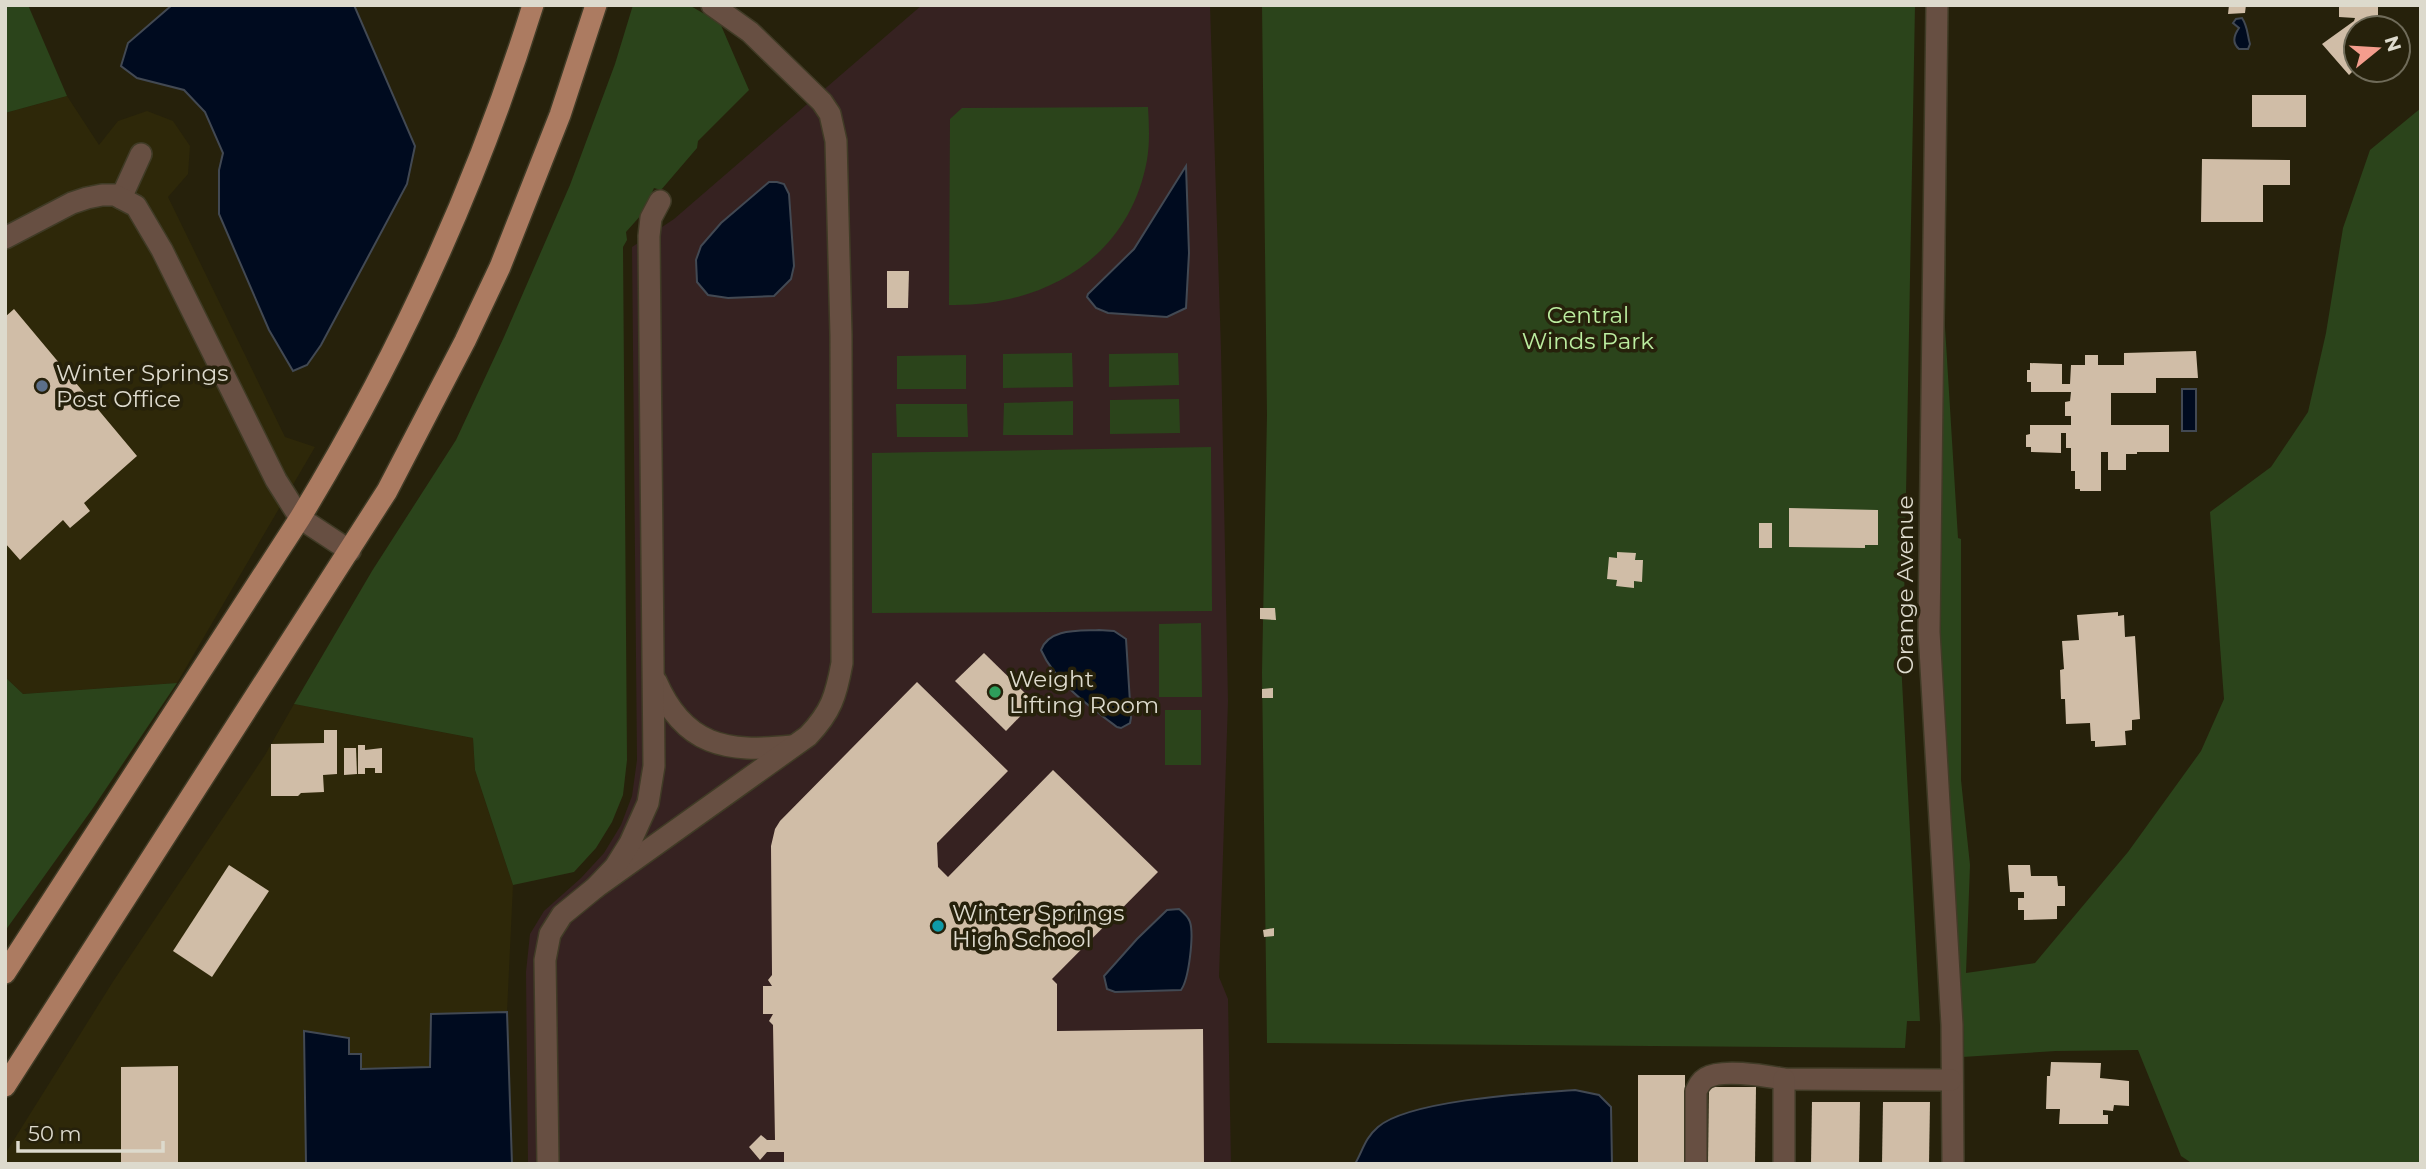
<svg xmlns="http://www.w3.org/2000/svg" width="2426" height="1169" viewBox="0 0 2426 1169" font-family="Montserrat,sans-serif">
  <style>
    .built { fill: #2e2809 }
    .education { fill: #362221 }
    .green { fill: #2b441b }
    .water { fill: #000b1f; stroke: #424953; stroke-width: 2 }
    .building { fill: #d0bda7 }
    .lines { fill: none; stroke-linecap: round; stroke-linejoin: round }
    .minor-casing { stroke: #403b26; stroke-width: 24 }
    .major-casing { stroke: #403b26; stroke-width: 24 }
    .minor { stroke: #674f42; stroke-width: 21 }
    .major { stroke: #ac7b61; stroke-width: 21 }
    .service-dot { fill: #5c6f8a; stroke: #26210b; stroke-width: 2.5 }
    .leisure-dot { fill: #2e9e5b; stroke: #26210b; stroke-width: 2.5 }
    .culture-dot { fill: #0f9aa8; stroke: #26210b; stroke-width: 2.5 }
    .labels { text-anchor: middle; stroke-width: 7; stroke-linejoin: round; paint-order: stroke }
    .park-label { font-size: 23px; fill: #bceea0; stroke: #26210b }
    .poi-label { font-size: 23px; fill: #dddacd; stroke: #26210b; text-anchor: start }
    .street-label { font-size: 23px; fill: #dddacd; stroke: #26210b }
  </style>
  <rect width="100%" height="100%" fill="#26210b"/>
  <!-- built -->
  <g class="built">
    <polygon points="67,96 99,145 118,121 147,111 173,121 190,146 188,174 168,197 285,437 315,447 177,683 23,694 5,677 5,113"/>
    <polygon points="294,704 473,738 475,770 513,885 507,1012 431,1014 430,1067 361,1069 349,1054 304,1031 306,1164 5,1164 5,1154 114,980 265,755"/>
  </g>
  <!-- education -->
  <polygon class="education" points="922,5 1210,5 1221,350 1228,701 1219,977 1228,999 1231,1164 528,1164 526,972 530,934 544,911 581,878 604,853 621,825 632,796 637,760 632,247 674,219"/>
  <!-- green -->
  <g class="green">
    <polygon points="5,5 28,5 67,96 5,113"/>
    <polygon points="633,5 689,5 720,23 749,90 698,141 697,148 661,190 654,188 642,214 626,232 627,240 623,247 627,760 623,795 612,822 596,848 574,872 513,885 475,770 473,738 294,704 372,571 456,440 504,337 570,185 615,64"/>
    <polygon points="1262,5 1915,5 1904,604 1898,605 1920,1021 1907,1021 1905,1048 1267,1043 1262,673 1267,415"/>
    <polygon points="1948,5 1945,327 1958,538 1961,539 1961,780 1970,865 1966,973 2035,963 2128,852 2201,751 2224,699 2210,512 2271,467 2308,412 2326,333 2343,228 2370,150 2421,108 2421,1164 2193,1164 2181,1156 2138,1050 2056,1051 1962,1057 1963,1024 1940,631"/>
    <path d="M 1148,107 C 1149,125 1150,142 1147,160 C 1129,259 1043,307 949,305 L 950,119 L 962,108 Z"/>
    <polygon points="1072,353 1073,387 1003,388 1003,354"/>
    <polygon points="1178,353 1179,385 1109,387 1109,354"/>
    <polygon points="966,355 966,389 897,389 897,356"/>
    <polygon points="1179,399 1180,433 1110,434 1110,400"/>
    <polygon points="1073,401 1073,435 1003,435 1004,403"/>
    <polygon points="896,404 967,404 968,437 897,437"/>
    <polygon points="1211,447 1212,611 872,613 872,453"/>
    <polygon points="1201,623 1202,697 1159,697 1159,624"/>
    <polygon points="5,677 23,694 177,683 93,808 5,931"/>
    <rect x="1165" y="710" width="36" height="55"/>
  </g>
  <!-- water -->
  <g class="water">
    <polygon points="172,5 354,5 415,146 407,184 321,345 307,365 293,371 269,330 219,214 219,170 223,153 205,112 184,90 137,78 121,66 128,43"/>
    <path d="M 2242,18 C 2248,27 2247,34 2250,44 L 2248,49 L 2239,49 C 2232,43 2234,35 2239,28 L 2233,23 L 2236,19 Z"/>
    <polygon points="1186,166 1189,253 1186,308 1167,317 1108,313 1096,308 1087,297 1088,294 1134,249"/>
    <polygon points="769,182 777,182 784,184 789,194 794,266 791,279 774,296 728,298 708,295 697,282 696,260 701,246 721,223"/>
    <rect x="2182" y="389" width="14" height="42"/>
    <path d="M 1099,630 L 1114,631 L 1126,639 L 1131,718 L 1130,723 L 1121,728 L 1117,727 C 1090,707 1055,682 1041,650 C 1049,628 1079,631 1099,630 Z"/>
    <path d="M 1179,909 C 1184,913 1188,916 1190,922 C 1194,935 1189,979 1181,990 L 1115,992 L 1107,989 L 1104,976 L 1137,939 L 1167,910 Z"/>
    <polygon points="507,1012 512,1164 306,1164 304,1031 349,1038 349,1054 361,1054 361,1069 430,1067 431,1014"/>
    <path d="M 1575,1090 L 1599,1095 L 1611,1107 L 1612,1164 L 1355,1164 C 1363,1150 1365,1138 1378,1127 C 1409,1100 1532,1093 1575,1090 Z"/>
  </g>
  <!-- building -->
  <g class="building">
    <polygon points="2229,5 2246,5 2245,13 2228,14"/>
    <polygon points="2339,5 2378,5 2378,18 2362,20 2369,28 2356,28 2356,68 2349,75 2322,44 2354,21 2355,18 2339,17"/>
    <rect x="2252" y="95" width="54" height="32"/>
    <polygon points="2202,159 2290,160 2290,185 2263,185 2263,222 2201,222"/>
    <polygon points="887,271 909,271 908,308 887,308"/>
    <polygon points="14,309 137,456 84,503 90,511 70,528 63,520 20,560 5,543 5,317"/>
    <polygon points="2196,351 2198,378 2156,378 2156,393 2111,393 2111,425 2169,425 2169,452 2137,452 2137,454 2126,454 2126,470 2108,470 2108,452 2101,452 2101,491 2080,491 2080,489 2075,489 2075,471 2071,471 2071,448 2066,448 2066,433 2061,433 2061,453 2031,452 2031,447 2026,447 2026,435 2030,434 2030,425 2071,425 2071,416 2065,416 2065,402 2070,401 2071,392 2031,392 2031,382 2027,382 2027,370 2030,370 2030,363 2062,364 2062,384 2070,384 2071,365 2085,365 2085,355 2098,355 2098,365 2124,365 2124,353"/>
    <polygon points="1789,508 1878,510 1878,545 1865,545 1865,548 1789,547"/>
    <rect x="1759" y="523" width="13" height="25"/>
    <polygon points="1617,552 1636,553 1635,560 1643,560 1642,582 1634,581 1634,588 1616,586 1617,580 1607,579 1609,557 1617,558"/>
    <polygon points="1260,608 1275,608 1276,620 1260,619"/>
    <polygon points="2118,612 2118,616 2124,615 2125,637 2135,636 2140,719 2132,720 2132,730 2125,731 2126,745 2095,747 2095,741 2091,741 2090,723 2066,724 2065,699 2061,699 2060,670 2064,669 2062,641 2079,640 2077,615"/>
    <polygon points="984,653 1034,702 1006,731 955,681"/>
    <polygon points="917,682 1008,771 937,843 938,867 948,877 1053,770 1158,872 1052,979 1057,984 1057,1031 1203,1029 1204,1164 784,1164 784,1152 767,1152 760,1160 749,1147 761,1135 767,1140 775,1140 773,1025 769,1021 773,1014 763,1014 763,986 772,986 768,980 772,975 771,846 775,829 780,821"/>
    <polygon points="1273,688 1273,698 1262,698 1262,689"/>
    <polygon points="324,730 337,730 337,774 323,775 324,792 301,793 298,796 271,796 271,744 324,743"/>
    <polygon points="358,745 365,745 365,750 382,748 382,773 375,773 375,768 365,768 365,774 358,774"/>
    <polygon points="344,748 356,748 357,774 344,775"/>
    <polygon points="229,865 269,891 212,977 173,951"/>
    <polygon points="2008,865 2030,865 2031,876 2057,876 2058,886 2065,886 2065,906 2057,906 2057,919 2024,920 2024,910 2018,910 2018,898 2024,898 2024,892 2010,892"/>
    <polygon points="1274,928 1274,936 1264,937 1263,930"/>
    <polygon points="2051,1062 2101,1063 2100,1078 2129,1081 2129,1106 2114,1105 2113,1111 2103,1110 2103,1115 2108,1115 2108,1124 2059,1124 2060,1109 2046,1109 2047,1076 2050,1076"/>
    <polygon points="178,1066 178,1164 121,1164 121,1067"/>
    <rect x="1638" y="1075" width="47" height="89"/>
    <polygon points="1709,1087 1756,1087 1755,1164 1708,1164"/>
    <polygon points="1812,1102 1860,1102 1859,1164 1811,1164"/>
    <polygon points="1883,1102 1930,1102 1929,1164 1882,1164"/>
  </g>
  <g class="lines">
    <defs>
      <g id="minor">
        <polyline points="1937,5 1929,632 1952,1025 1953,1164"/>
        <polyline points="121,198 141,154"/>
        <polyline points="5,238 72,203 87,198 102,195 115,195 136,206 162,250 276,480 300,518 350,551"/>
        <path d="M 656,681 C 684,746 726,753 792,746"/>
        <path d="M 595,888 L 808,736 C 831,712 836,696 842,663 L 841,335 L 836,141 L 830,114 L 822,102 L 750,32 L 712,5"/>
        <polyline points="548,1164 545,960 550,934 562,915 595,888 615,867 630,843 648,803 654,766 649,236 651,218 660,201"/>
        <path d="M 1696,1164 L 1696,1091 C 1699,1085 1701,1081 1706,1078 C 1722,1068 1766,1076 1784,1079 L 1951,1080"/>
        <polyline points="1784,1164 1784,1079"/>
      </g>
      <g id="major">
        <path d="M 5,973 L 300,518 C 398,357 477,185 533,5"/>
        <polyline points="5,1086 387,491 465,341 500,267 560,115 596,5"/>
      </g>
    </defs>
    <!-- minor casing -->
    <use href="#minor" class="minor-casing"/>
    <!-- major casing -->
    <use href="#major" class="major-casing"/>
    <!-- minor -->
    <use href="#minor" class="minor"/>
    <!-- major -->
    <use href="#major" class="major"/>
  </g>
  <!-- markers -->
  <circle class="service-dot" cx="42" cy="386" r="7"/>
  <circle class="leisure-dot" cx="995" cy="692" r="7"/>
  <circle class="culture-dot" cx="938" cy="926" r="7"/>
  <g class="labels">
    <!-- park labels -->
    <g class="park-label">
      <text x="1588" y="323">Central<tspan x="1588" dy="26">Winds Park</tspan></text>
    </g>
    <!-- poi labels -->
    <g class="poi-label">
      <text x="56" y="381">Winter Springs<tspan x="56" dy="26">Post Office</tspan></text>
      <text x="1009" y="687">Weight<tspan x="1009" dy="26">Lifting Room</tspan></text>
      <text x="952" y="921">Winter Springs<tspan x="952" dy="26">High School</tspan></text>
    </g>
    <!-- street labels -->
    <g class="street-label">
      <text transform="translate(1905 585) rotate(-90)" y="8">Orange Avenue</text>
    </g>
  </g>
  <!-- border -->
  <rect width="2426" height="1169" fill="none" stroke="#dddacd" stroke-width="14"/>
  <!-- north arrow -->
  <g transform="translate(2377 49) rotate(72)"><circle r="33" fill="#26210b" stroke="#6f6b59" stroke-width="2"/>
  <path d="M0-5L12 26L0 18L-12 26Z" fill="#f49d8d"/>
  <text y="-10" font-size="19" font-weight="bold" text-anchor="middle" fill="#dddacd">N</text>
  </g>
  <!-- scale -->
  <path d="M18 1141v10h145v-10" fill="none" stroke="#dddacd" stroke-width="3.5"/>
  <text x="28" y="1141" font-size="21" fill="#dddacd" stroke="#26210b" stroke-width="5" paint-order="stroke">50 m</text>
</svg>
